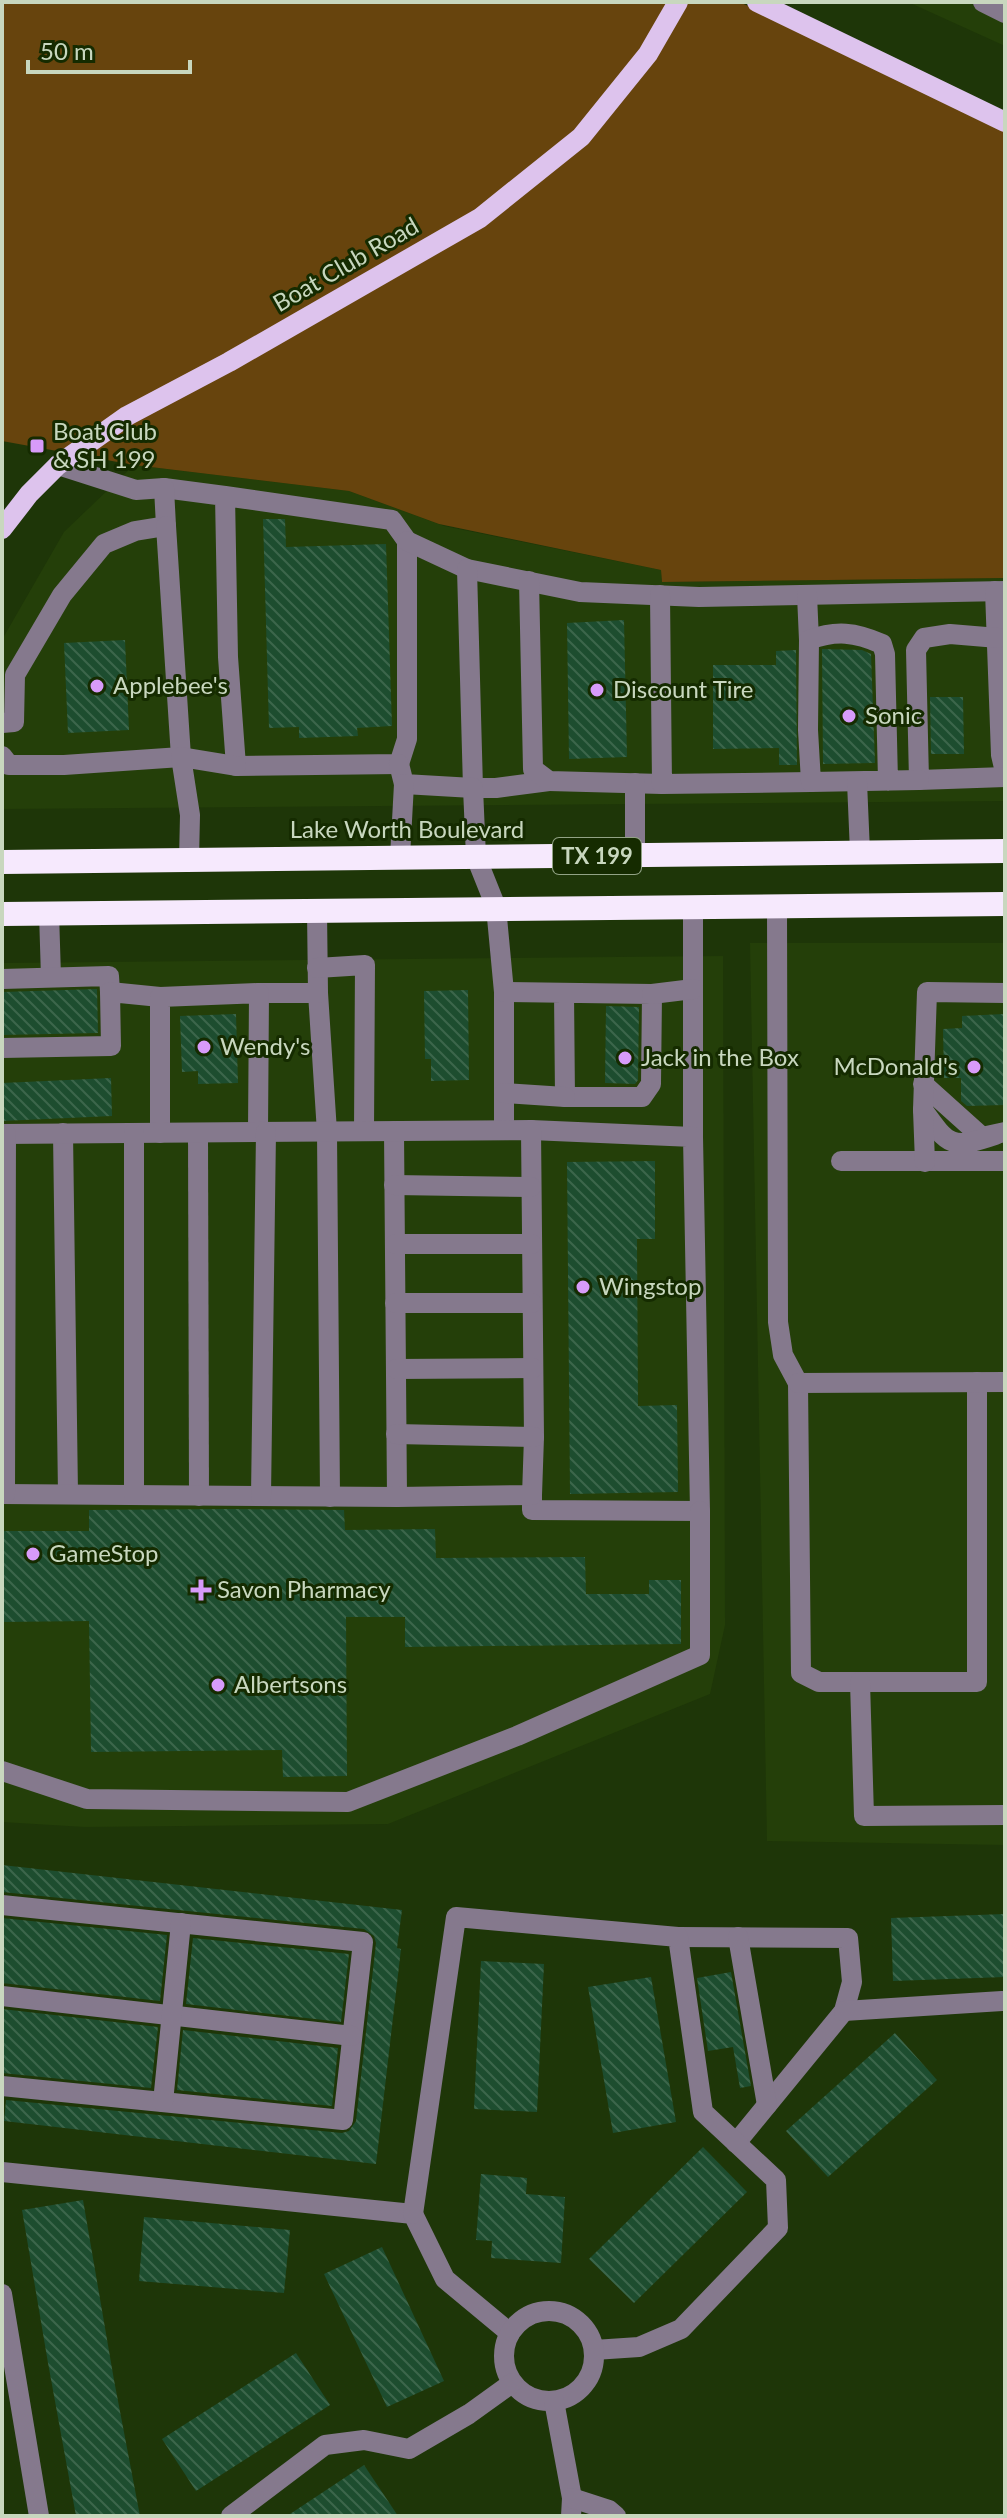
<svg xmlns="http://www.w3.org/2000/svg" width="1007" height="2518" viewBox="0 0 1007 2518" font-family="Lato,sans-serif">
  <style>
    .built { fill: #243f09 }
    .green { fill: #67440d }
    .building { fill: url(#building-back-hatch) }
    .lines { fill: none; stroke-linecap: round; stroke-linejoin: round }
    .minor { stroke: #85798d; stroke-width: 20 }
    .major { stroke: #ddc3ed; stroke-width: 20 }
    .highway { stroke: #f6e9fd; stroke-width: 24 }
    .poi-dot { fill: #d79bf9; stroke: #152b00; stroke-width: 3 }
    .labels { text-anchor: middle; stroke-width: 6; stroke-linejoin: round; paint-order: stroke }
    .shield { fill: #152b00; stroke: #92a385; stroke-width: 2 }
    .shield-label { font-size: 22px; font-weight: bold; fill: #c8d7be }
    .street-label { font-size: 24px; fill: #c8d7be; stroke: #152b00 }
    .poi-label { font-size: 24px; fill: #c8d7be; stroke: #152b00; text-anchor: start }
  </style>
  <defs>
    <pattern id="building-back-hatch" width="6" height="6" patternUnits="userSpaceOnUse" patternTransform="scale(2)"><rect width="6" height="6" fill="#1d4d2f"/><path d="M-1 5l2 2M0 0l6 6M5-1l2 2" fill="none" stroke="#3c664b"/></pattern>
  </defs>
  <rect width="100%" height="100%" fill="#1e3608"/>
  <!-- built -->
  <g class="built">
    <polygon points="908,2 1005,2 1005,46"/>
    <polygon points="134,465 349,491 444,526 661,570 662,582 1005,578 1005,801 2,809 3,638 64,532"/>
    <polygon points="750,943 1005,943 1005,1845 767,1841"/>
    <polygon points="723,956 725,1625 710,1694 388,1824 85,1827 2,1822 2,963"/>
  </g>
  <!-- green -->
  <polygon class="green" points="2,2 739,2 1005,120 1005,578 662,582 661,570 439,524 349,491 134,465 2,441"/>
  <!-- building -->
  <g class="building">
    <polygon points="263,519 285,519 286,547 386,544 392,726 357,728 358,736 299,738 299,727 269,728"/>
    <polygon points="624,620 627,757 569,759 567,623"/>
    <polygon points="125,640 129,730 68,733 64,643"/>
    <polygon points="822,649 862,650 871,654 875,763 823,764"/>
    <polygon points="796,650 797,765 779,765 779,748 713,749 713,665 776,665 776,651"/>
    <polygon points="930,697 963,697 964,754 931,754"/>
    <polygon points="97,989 98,1033 2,1035 2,992"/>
    <polygon points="468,990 469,1080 431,1081 431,1059 425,1059 424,991"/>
    <polygon points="606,1006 639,1007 638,1080 635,1084 605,1083"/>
    <polygon points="236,1014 238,1083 198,1084 198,1071 182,1072 180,1016"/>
    <polygon points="1004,1014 1005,1105 967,1106 961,1101 961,1078 944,1078 943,1029 962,1028 962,1016"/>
    <polygon points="111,1078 112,1116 2,1121 2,1083"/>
    <polygon points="655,1161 655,1239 637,1239 638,1406 677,1405 678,1492 570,1494 567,1162"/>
    <polygon points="225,1509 344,1510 345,1530 435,1529 436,1558 585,1557 586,1594 649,1594 649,1580 681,1580 681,1644 405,1647 405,1617 346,1617 347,1776 283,1777 282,1750 91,1752 89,1621 2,1622 2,1531 89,1531 89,1510"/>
    <polygon points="2,1865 402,1910 397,1948 401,1949 376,2164 4,2121 6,2100 342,2133 349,2131 356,2121 376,1943 374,1936 364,1929 2,1892"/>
    <polygon points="1005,1914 1005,1977 893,1981 891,1918"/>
    <polygon points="2,1918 167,1935 160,2001 2,1983"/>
    <polygon points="193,1938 349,1954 341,2022 186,2004"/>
    <polygon points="481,1961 544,1964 537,2112 474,2109"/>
    <polygon points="731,1972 751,2086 740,2088 733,2047 708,2051 697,1978"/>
    <polygon points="651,1977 676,2122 613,2133 588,1987"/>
    <polygon points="2,2009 158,2027 151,2088 2,2073"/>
    <polygon points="183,2030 338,2048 332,2106 177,2090"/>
    <polygon points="895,2033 937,2080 828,2177 786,2131"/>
    <polygon points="703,2147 747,2192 634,2303 589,2259"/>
    <polygon points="481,2174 527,2178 526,2194 565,2197 561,2263 491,2258 492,2241 476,2240"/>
    <polygon points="83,2200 114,2380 140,2516 76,2516 48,2363 22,2210"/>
    <polygon points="144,2217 290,2230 284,2293 139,2281"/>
    <polygon points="382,2247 444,2381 387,2407 324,2274"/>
    <polygon points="296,2353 330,2405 196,2491 162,2439"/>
    <polygon points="364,2465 398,2516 287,2516"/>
  </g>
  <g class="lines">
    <!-- minor -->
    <g class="minor">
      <polyline points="983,2 1005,13"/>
      <polyline points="164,488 225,496 228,657 236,766 399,764 407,739 407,541 392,520 225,496"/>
      <polyline points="407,541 467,569 580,592 699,597 1005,591"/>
      <polyline points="467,569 473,788 496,788 549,781"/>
      <polyline points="529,581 533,769 549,781 662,784"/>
      <polyline points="995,591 1001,755 1005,772"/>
      <polyline points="660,595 662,784 811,782"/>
      <polyline points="807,595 809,640"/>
      <polyline points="998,638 950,634 924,638 916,650 919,780 1005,777"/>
      <polyline points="2,723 14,722 15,675 62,595 104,544 135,531 166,526 164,488 136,490 58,465"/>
      <polyline points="2,756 9,765 64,765 181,757 166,526"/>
      <polyline points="399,764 404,784 473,788 476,857 496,907 504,992 504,1130"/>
      <path d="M 888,781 L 885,654 L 882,644 C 855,632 836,630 809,640 L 808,730 L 811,782 L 919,780"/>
      <polyline points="857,782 860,852"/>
      <polyline points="635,856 635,783"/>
      <polyline points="400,857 404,784"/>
      <polyline points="189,860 190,815 181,757 236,766"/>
      <polyline points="693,906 693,1137"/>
      <polyline points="777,906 778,1322 783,1355 798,1383 801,1673 819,1682 977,1682 977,1382"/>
      <polyline points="317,911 318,993 327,1132 330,1497"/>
      <polyline points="49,913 51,977"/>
      <polyline points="317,968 365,965 364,1131"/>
      <polyline points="2,979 109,976 110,992"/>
      <polyline points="504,992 652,994 651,1084 642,1097 565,1097 564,993"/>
      <polyline points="259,993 318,993"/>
      <polyline points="652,994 693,989"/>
      <polyline points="2,1048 111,1046 110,992 160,997"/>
      <polyline points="923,1084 982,1137 1005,1132"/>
      <polyline points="504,1093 565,1097"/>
      <path d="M 923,1110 C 948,1145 951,1150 995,1135"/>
      <polyline points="531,1130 693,1137 700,1511 532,1510 532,1495"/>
      <polyline points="394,1131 397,1497"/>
      <polyline points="63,1133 68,1494"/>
      <polyline points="160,1133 160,997 259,993 258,1132"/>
      <polyline points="198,1133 199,1496"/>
      <polyline points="2,1134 531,1130 534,1437 532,1495 397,1497 2,1494"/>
      <polyline points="841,1161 1005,1161"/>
      <polyline points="925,1162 923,1110 927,992 1005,993"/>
      <polyline points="394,1185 531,1187"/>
      <polyline points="395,1244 532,1244"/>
      <polyline points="395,1303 532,1303"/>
      <polyline points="396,1369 533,1368"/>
      <polyline points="798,1383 1005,1382"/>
      <polyline points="396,1434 534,1437"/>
      <polyline points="5,1494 6,1134"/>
      <polyline points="134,1495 134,1133"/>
      <polyline points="261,1496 266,1132"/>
      <polyline points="860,1682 864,1816 1005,1815"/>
      <polyline points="2,1771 87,1799 348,1802 517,1736 700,1655 700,1511"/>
      <polyline points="2,1905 363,1942 343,2120 2,2086"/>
      <polyline points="678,1937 848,1938 852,1982 844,2011 736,2143"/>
      <polyline points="738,1937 767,2105"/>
      <polyline points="2,1996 352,2036"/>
      <polyline points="844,2011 1002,2001"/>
      <polyline points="163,2102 181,1923"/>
      <polyline points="2,2172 413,2214 445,2279 510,2333"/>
      <polyline points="413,2214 456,1917 678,1937 703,2112 776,2180 778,2228 681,2329 639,2347 594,2350"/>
      <polyline points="2,2294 39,2516"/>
      <circle cx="549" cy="2356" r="45"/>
      <polyline points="554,2401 572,2498 571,2516"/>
      <polyline points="572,2498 609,2510 616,2516"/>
      <polyline points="231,2516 325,2445 364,2440 409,2449 469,2414 512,2383"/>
    </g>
    <!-- major -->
    <g class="major">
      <polyline points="757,2 1005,122"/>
      <polyline points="2,529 29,494 58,465 127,416 229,362 480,218 581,137 648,54 678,2"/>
    </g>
    <!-- highway -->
    <g class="highway">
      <polyline points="2,862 1005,851"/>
      <polyline points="2,914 1005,904"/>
    </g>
  </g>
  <!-- markers -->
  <g class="poi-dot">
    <rect x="29" y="438" width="16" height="16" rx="4"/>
    <circle cx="97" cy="686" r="8"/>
    <circle cx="597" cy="690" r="8"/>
    <circle cx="849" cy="716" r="8"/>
    <circle cx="204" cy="1047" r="8"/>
    <circle cx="625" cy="1058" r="8"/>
    <circle cx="974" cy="1067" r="8"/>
    <circle cx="583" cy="1287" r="8"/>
    <circle cx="33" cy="1554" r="8"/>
    <path d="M197 1578h8v8h8v8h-8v8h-8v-8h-8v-8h8z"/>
    <circle cx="218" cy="1685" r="8"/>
  </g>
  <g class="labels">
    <!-- shield labels -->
    <rect class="shield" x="553" y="838" width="88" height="36" rx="6"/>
    <g class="shield-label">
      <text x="597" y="864">TX 199</text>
    </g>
    <!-- street labels -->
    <g class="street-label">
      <text transform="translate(346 265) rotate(-30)" y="8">Boat Club Road</text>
      <text x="407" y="838">Lake Worth Boulevard</text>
    </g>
    <!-- poi labels -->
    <g class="poi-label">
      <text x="53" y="440">Boat Club<tspan x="53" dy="28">&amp; SH 199</tspan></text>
      <text x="113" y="694">Applebee's</text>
      <text x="613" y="698">Discount Tire</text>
      <text x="865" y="724">Sonic</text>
      <text x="220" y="1055">Wendy's</text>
      <text x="641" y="1066">Jack in the Box</text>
      <text x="958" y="1075" text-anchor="end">McDonald's</text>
      <text x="599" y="1295">Wingstop</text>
      <text x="49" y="1562">GameStop</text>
      <text x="217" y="1598">Savon Pharmacy</text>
      <text x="234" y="1693">Albertsons</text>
    </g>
  </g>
  <!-- border -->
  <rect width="1007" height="2518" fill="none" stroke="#c8d7be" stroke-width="8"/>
  <!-- scale -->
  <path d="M28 60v12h162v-12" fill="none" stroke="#c8d7be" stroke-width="4"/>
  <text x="40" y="60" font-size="24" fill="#c8d7be" stroke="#152b00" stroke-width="6" paint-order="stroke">50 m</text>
</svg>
